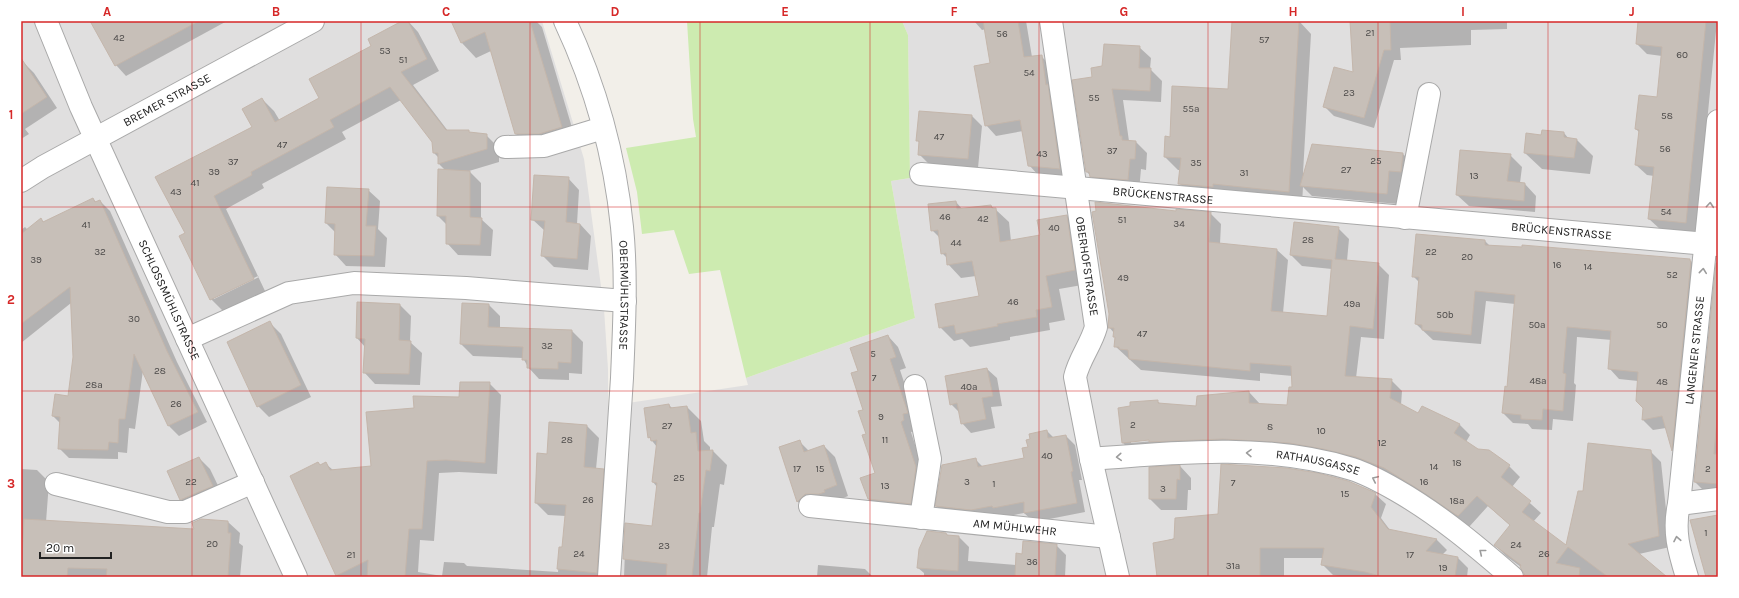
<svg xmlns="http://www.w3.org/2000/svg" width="1739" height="598" viewBox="0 0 1739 598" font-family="Karla,sans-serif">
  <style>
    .residential { fill: #e0dfdf }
    .grass { fill: #cdebb0 }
    .shadow { fill: #0003; fill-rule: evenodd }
    .building { fill: #c7bfb8; stroke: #c4b6ab }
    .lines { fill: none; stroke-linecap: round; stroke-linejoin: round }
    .minor-casing { stroke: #a9a9a9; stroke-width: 24 }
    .minor { stroke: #fff; stroke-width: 22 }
    .oneway { stroke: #9c9c9c }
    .grid { fill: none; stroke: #d62828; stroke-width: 1; stroke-opacity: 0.55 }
    .labels { text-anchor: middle; stroke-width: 4; stroke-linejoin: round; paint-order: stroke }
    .number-label { font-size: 10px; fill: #4b4948 }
    .street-label { font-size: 12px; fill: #222; stroke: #fff }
    .neatline { fill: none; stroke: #d62828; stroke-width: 1.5 }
    .grid-label { font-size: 13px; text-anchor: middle; font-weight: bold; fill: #d62828 }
  </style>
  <rect width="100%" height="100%" fill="#f2efe9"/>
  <!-- residential -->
  <polygon class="residential" points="21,21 542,21 584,159 604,309 608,369 608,406 748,385 746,378 915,318 891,181 910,178 908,35 902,21 1718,21 1718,577 21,577"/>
  <!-- grass -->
  <polygon class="grass" points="687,21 902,21 908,35 910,178 891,181 915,318 746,378 720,270 689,274 674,230 642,234 637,192 626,148 696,137 693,119"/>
  <!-- shadow -->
  <g class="shadow">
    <polygon points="101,21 227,21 126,76 116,65"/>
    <path d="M 404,21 L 408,21 L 418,32 L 439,71 L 413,85 L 448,131 L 468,131 L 470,133 L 486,135 L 499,148 L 499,162 L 469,171 L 481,183 L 481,219 L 493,230 L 491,256 L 458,255 L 447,243 L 447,225 L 438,216 L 439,170 L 445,170 L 439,164 L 439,158 L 434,153 L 433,141 L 401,100 L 342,132 L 346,139 L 262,184 L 264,188 L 226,209 L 265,291 L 223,311 L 211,299 L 186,234 L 253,127 L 262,99 L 274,111 L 280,121 L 320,99 L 373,46 ZM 258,276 L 259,277 L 214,299 L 214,297 Z"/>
    <polygon points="452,21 536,21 542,27 576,141 531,149 516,134 491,51 476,58 462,43"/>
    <polygon points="974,21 1026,21 1032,57 1041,56 1051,66 1070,179 1039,176 1029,165 1023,131 996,136 986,125 991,64 986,29 982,30"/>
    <polygon points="1233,21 1299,21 1311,34 1303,173 1403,154 1414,165 1412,182 1400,181 1398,204 1312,196 1303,187 1302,204 1193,197 1180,184 1181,170 1178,170 1165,157 1171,138 1229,90"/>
    <polygon points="1351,21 1507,21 1507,29 1471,30 1471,45 1400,48 1401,60 1394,60 1374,128 1334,116 1324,106 1354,73"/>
    <polygon points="1639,21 1717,21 1696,234 1660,229 1649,219 1654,176 1647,175 1636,165 1639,132 1636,129 1658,98 1662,56 1647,54 1637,44"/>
    <polygon points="1139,47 1151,58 1150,69 1162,81 1161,102 1123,100 1129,141 1136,142 1147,153 1146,170 1141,169 1139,191 1102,188 1087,172 1093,77 1103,67"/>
    <polygon points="23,62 34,73 57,108 25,129 29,134 21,139 21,64"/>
    <polygon points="972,116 982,126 978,168 929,164 919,154 920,143 917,140"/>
    <polygon points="1564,133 1569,139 1576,139 1593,156 1590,174 1542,169 1525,153 1542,136"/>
    <polygon points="1510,155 1522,167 1520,183 1525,184 1536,196 1535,212 1469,206 1457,195"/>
    <polygon points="568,178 579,190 577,224 580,224 591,236 588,270 554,267 542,255 545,231 532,219"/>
    <polygon points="368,190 380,201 378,229 387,238 385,267 346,266 335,254 336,233 326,223"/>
    <polygon points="93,199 97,203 100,201 110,211 177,362 207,422 179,436 169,426 143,370 135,429 129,428 127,453 118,452 118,459 69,458 59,448 60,423 53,416 69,397 74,357 71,303 21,343 21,230 25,227 28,230 41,220 44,222"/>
    <polygon points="956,202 963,210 991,206 995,209 1009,222 1011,241 1041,236 1067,216 1080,230 1088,284 1059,289 1065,320 1049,323 1050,330 1010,337 1010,340 970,347 962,339 954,341 940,327 980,297 976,276 961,278 948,264 947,258 942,253 940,238 932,230"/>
    <path d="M 1177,212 L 1210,213 L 1221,224 L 1220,244 L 1277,250 L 1288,260 L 1283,313 L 1328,317 L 1332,269 L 1302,266 L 1291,255 L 1338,228 L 1349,239 L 1347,261 L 1378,264 L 1389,275 L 1384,339 L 1361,337 L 1356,378 L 1391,380 L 1402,391 L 1401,405 L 1418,415 L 1459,424 L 1470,435 L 1466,442 L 1478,450 L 1489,451 L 1509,466 L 1520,477 L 1512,487 L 1541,513 L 1533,522 L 1566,547 L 1583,492 L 1650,451 L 1661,462 L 1670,547 L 1639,554 L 1665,577 L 1527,577 L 1521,567 L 1506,556 L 1495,545 L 1511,526 L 1488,506 L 1469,527 L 1430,499 L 1367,467 L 1133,453 L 1123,443 L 1157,401 L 1161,404 L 1196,407 L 1198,397 L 1249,392 L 1260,404 L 1288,406 L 1293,388 L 1293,376 L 1260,373 L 1260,381 L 1141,370 L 1115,346 L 1116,339 L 1114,336 L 1114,333 L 1109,327 ZM 1154,439 L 1154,441 L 1131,443 L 1131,441 Z"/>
    <polygon points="1485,241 1490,246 1689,260 1700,270 1682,460 1673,451 1666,428 1653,430 1643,420 1644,408 1638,381 1619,379 1609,368 1612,340 1577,337 1574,383 1576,385 1573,421 1553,419 1552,430 1532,429 1528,424 1513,423 1503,413 1508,388 1515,304 1486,301 1481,344 1433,340 1416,324 1420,283 1413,276"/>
    <polygon points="1717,264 1718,264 1718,494 1706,493 1695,482"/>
    <polygon points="463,304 489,305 500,316 500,328 572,331 583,342 582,374 569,373 569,380 539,379 528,367 523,358 473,356 461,344"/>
    <polygon points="400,305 411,316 410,342 422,353 420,385 375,384 364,372 365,347 357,338"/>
    <polygon points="270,323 281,334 311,397 269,417 258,406"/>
    <polygon points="888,336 898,347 906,368 900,370 918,424 915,431 911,432 926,479 921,514 880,510 869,499 876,473 867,434 859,371"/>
    <polygon points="987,369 997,378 1002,406 991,407 995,428 971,433 962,423 960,413 951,404"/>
    <polygon points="489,383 501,395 497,474 459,472 439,473 434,541 420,540 418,572 442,576 444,562 464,563 467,566 558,572 560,548 563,548 566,516 548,515 536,503 547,455 587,426 599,438 596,469 603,470 615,482 608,577 338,577 291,477 326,464 333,470 372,467 415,409 460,398"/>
    <polygon points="669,405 673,409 687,407 701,421 704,441 710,447 710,451 713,451 727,465 724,485 720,484 714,527 712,527 707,577 624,577 626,524 653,527 657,487 653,482 657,447 649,437"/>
    <polygon points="1047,431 1054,438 1066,436 1075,445 1082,480 1079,480 1085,512 1034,522 1024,513 1003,517 1001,515 981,519 946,515 936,506 975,459 983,467 1025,458 1029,447"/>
    <polygon points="799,441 809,451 824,446 835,457 848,496 809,512 798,502 780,447"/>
    <polygon points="199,458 210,469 224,498 193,510 181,499"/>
    <polygon points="1180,466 1191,478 1191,490 1188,490 1187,510 1161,510 1150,499 1150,468"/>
    <polygon points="21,469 37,470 49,482 46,522 196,530 201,520 228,522 240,533 239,543 243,546 240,577 21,577"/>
    <polygon points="1375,494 1386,504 1381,518 1390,530 1437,540 1447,550 1442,555 1458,558 1468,568 1467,577 1346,577 1333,575 1322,564 1323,558 1284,558 1284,577 1158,577 1154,544 1175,538 1219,515"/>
    <polygon points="946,534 949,536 959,537 969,547 968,561 1016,565 1023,555 1056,545 1066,555 1065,577 924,577 924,573 918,568"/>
    <polygon points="818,565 865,569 873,577 817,577"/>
  </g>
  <!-- building -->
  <g class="building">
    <polygon points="90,21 199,21 115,66"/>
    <polygon points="402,21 408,21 427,59 401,72 446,130 469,130 469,132 487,134 487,149 438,164 438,153 433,153 432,142 390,87 330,120 334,127 251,172 252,175 214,196 254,279 210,300 179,236 185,233 155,177 252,127 242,109 262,98 275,122 319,98 309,79 371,46 368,39"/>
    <polygon points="451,21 530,21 562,127 539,134 515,134 485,32 461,43"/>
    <polygon points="983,21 1018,21 1024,57 1042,55 1046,85 1048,84 1060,169 1028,166 1020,120 985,126 974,66 990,63"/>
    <polygon points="1232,21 1299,21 1289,192 1213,184 1213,187 1178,184 1181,158 1164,157 1165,136 1170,137 1172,86 1228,89"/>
    <polygon points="1350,21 1390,21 1391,50 1384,50 1364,118 1323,107 1334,67 1353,72"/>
    <polygon points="1638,21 1706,21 1686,223 1648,219 1654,167 1635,165 1639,130 1635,129 1639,95 1657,97 1662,47 1636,44"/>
    <polygon points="1104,44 1140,46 1139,68 1151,68 1150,91 1112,89 1120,136 1122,136 1122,140 1136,141 1135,159 1130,159 1128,180 1090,177 1089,172 1086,172 1072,80 1092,77 1091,68 1102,66"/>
    <polygon points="21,58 47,97 21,114"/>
    <polygon points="919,111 972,115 968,159 918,155 919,141 916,141"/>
    <polygon points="1542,130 1564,132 1564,137 1577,139 1574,158 1524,153 1526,133 1541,135"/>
    <polygon points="1312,144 1403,153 1401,172 1389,171 1387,194 1300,186"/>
    <polygon points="1460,150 1511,154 1507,181 1525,183 1524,201 1456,195"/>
    <polygon points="438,169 470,171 470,217 482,218 480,245 446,244 446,216 437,216"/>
    <polygon points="534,175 569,177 566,222 580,224 577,259 541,256 545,221 531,220"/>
    <polygon points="327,187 369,189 366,226 376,226 374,256 334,255 335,224 325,223"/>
    <polygon points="93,198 95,202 100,200 167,351 198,412 168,426 134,354 125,419 119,419 118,443 109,442 108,450 58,449 60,417 52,416 55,394 68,396 73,357 70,287 21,324 21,234 41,218 43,222"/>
    <polygon points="956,201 957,209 991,205 992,208 996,208 1000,242 1040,235 1037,220 1067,215 1075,270 1046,276 1052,307 1036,310 1037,317 997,324 998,326 956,334 954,325 939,328 935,304 979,296 972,261 947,265 946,253 941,254 938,230 931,231 928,204"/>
    <polygon points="1095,202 1176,211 1176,209 1211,212 1209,242 1277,249 1271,311 1327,316 1332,260 1290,255 1294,222 1339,227 1335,259 1379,263 1373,329 1350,326 1345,376 1392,379 1390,398 1418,413 1422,406 1460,424 1454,433 1478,449 1489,450 1510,465 1501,477 1531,501 1522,512 1566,545 1578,491 1583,491 1588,443 1651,450 1659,536 1628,544 1667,577 1608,577 1568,547 1556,563 1580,568 1579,577 1526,577 1520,567 1521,565 1494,545 1510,525 1477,496 1458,516 1418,489 1384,468 1356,457 1323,449 1289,443 1223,439 1149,442 1149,440 1122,443 1118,408 1130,406 1130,402 1158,400 1158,403 1196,406 1197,396 1249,391 1249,403 1287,405 1289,387 1292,387 1291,366 1250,363 1250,371 1129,359 1128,350 1119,349 1119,347 1114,347 1115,337 1113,337 1114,328 1108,328 1109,314 1092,212 1096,211"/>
    <polygon points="1416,234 1485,240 1485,245 1522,247 1522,245 1690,259 1690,261 1691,261 1672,451 1662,416 1642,420 1643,408 1636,401 1638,372 1608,369 1611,331 1567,327 1563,373 1566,374 1563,411 1543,409 1542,420 1521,419 1521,415 1502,413 1505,386 1507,387 1515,295 1475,291 1471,335 1422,330 1422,325 1415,324 1419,277 1412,277"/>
    <polygon points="1716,263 1718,263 1718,408 1714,454 1718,454 1718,484 1694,482"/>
    <polygon points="357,302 400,304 399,340 411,341 409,374 363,373 365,339 356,338"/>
    <polygon points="462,303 489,304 488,327 572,330 571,363 558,362 558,369 527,368 527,360 522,360 523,347 460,344"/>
    <polygon points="270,321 301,385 257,407 227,342"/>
    <polygon points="888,335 896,357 890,359 908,413 903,414 904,420 901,422 916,467 911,504 868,499 860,478 875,473 862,435 866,434 858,411 863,410 851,373 858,371 850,348"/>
    <polygon points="987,368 993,396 982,398 986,419 961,424 957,403 950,405 945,376"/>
    <polygon points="460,382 490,382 485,463 446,460 427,461 422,529 409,529 405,577 367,577 368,560 336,576 290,476 318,462 320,465 326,462 330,470 371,466 366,412 414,408 413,396 459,397"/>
    <polygon points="669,404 670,408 687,406 691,433 696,432 698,451 713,450 710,471 706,470 700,513 699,513 692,577 666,577 667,564 623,559 625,523 652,526 657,483 652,482 657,440 651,441 650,437 648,438 644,408"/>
    <polygon points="549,422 587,425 584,467 604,469 597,573 557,569 559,547 562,547 566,505 535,503 537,453 547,454"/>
    <polygon points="1047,430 1048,438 1066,435 1073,471 1071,472 1077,503 1024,513 1024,502 993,508 992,506 971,510 935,506 942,465 976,458 978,467 1024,458 1022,448 1028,447 1026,440 1030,439 1029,434"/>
    <polygon points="800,440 804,452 824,445 837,485 824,490 825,492 819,494 805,494 797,502 779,447"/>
    <polygon points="199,457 213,486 180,500 167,471"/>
    <polygon points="1221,464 1286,468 1318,473 1348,481 1376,493 1371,507 1388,529 1437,539 1426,551 1458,557 1455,577 1383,577 1365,572 1321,565 1324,548 1260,548 1260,577 1157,577 1153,543 1174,539 1175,518 1218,514"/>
    <polygon points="1180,465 1180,480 1177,479 1176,499 1149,499 1149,467"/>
    <polygon points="1718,515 1718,577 1706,577 1690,520"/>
    <polygon points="24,519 194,529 192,523 201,519 228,521 228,533 231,533 228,577 106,577 107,569 68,568 67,577 21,577"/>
    <polygon points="927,531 946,533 947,535 959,536 958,571 917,568 919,549"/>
    <polygon points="1023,541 1057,544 1055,577 1015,577 1016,553 1022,554"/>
  </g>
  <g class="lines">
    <defs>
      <g id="minor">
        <path id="s1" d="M 46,21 L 81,107 L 296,577"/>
        <path id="s2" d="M 565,21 C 595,85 615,157 622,227 C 627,277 624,328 622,378 C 618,444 613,511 609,577"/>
        <path id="s3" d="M 1051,21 L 1096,327 C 1091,345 1079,359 1075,377 L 1091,459 L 1118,577"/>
        <polyline points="505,147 544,146 603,128"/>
        <path id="s4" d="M 921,174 L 1718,245"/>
        <path id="s5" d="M 21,181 L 43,167 L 313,21"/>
        <polyline points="1405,218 1429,94"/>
        <polyline points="187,339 289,293 354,283 466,288 625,301"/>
        <polyline points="915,386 930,459 921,518"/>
        <path id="s6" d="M 1091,459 C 1177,452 1268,443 1352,469 C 1368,474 1382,482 1396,490 C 1438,514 1475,545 1512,577"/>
        <polyline points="56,484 168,512 185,512 253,482"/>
        <polyline points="1679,504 1718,499"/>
        <path id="s7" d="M 810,506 L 1109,537"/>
        <path id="s8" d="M 1687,577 C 1679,551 1673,531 1679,504 L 1718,121"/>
      </g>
    </defs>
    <!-- minor casing -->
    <use href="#minor" class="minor-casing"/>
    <!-- minor -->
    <use href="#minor" class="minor"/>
  </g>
  <!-- one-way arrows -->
  <defs><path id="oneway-chevron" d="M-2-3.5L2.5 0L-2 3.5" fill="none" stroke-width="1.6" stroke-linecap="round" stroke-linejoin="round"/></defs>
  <g class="oneway">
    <use href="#oneway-chevron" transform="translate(1710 205) rotate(-85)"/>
    <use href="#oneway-chevron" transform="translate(1703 271) rotate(-84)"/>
    <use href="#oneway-chevron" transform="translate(1249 453) rotate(-179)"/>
    <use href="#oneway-chevron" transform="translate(1119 457) rotate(176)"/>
    <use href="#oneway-chevron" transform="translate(1375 479) rotate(-155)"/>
    <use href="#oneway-chevron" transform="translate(1677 539) rotate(-101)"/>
    <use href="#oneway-chevron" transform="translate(1482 552) rotate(-141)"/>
  </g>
  <!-- grid -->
  <path class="grid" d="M 192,21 L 192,577M 361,21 L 361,577M 530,21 L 530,577M 700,21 L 700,577M 870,21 L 870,577M 1039,21 L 1039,577M 1208,21 L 1208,577M 1378,21 L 1378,577M 1548,21 L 1548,577M 21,207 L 1718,207M 21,391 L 1718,391"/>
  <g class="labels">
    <!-- number labels -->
    <g class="number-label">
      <text x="1370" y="36">21</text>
      <text x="1002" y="37">56</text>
      <text x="119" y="41">42</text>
      <text x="1264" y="43">57</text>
      <text x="385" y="54">53</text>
      <text x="1682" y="58">60</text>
      <text x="403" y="63">51</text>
      <text x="1029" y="76">54</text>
      <text x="1349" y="96">23</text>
      <text x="1094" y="101">55</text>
      <text x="1191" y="112">55a</text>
      <text x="1667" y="119">58</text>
      <text x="939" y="140">47</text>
      <text x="282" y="148">47</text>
      <text x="1665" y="152">56</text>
      <text x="1112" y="154">37</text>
      <text x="1042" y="157">43</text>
      <text x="1376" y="164">25</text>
      <text x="233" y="165">37</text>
      <text x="1196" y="166">35</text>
      <text x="1346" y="173">27</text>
      <text x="214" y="175">39</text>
      <text x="1244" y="176">31</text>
      <text x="1474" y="179">13</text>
      <text x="195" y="186">41</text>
      <text x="176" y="195">43</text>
      <text x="1666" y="215">54</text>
      <text x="945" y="220">46</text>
      <text x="983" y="222">42</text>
      <text x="1122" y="223">51</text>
      <text x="1179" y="227">34</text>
      <text x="86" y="228">41</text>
      <text x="1054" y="231">40</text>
      <text x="1308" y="243">28</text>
      <text x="956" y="246">44</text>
      <text x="100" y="255">32</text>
      <text x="1431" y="255">22</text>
      <text x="1467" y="260">20</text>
      <text x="36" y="263">39</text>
      <text x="1557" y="268">16</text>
      <text x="1588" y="270">14</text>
      <text x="1672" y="278">52</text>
      <text x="1123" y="281">49</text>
      <text x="1013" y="305">46</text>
      <text x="1352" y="307">49a</text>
      <text x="1445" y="318">50b</text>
      <text x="134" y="322">30</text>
      <text x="1537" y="328">50a</text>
      <text x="1662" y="328">50</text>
      <text x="1142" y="337">47</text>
      <text x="547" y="349">32</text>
      <text x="873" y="357">5</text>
      <text x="160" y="374">28</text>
      <text x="874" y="381">7</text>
      <text x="1538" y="384">48a</text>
      <text x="1662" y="385">48</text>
      <text x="94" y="388">28a</text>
      <text x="969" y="390">40a</text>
      <text x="176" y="407">26</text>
      <text x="881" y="420">9</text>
      <text x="1133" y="428">2</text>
      <text x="667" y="429">27</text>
      <text x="1270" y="430">8</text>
      <text x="1321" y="434">10</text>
      <text x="567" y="443">28</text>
      <text x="885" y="443">11</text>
      <text x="1382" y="446">12</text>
      <text x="1047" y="459">40</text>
      <text x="1457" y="466">18</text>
      <text x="1434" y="470">14</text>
      <text x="797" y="472">17</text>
      <text x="820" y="472">15</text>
      <text x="1708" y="472">2</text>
      <text x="679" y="481">25</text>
      <text x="191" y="485">22</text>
      <text x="967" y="485">3</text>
      <text x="1424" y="485">16</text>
      <text x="1233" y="486">7</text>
      <text x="994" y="487">1</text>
      <text x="885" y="489">13</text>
      <text x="1163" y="492">3</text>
      <text x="1345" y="497">15</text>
      <text x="588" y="503">26</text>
      <text x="1457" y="504">18a</text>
      <text x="1706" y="536">1</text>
      <text x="212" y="547">20</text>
      <text x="1516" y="548">24</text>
      <text x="664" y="549">23</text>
      <text x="579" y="557">24</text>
      <text x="1544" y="557">26</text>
      <text x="351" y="558">21</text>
      <text x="1410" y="558">17</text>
      <text x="1032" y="565">36</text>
      <text x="1233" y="569">31a</text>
      <text x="1443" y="571">19</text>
    </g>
    <!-- street labels -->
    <g class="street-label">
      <text dy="4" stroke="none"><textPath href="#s5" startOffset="167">BREMER STRASSE</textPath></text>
      <text dy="4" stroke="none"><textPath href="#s4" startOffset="243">BRÜCKENSTRASSE</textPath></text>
      <text dy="4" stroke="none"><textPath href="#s4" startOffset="643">BRÜCKENSTRASSE</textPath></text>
      <text dy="4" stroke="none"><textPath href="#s3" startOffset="248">OBERHOFSTRASSE</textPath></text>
      <text dy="4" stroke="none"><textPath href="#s2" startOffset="283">OBERMÜHLSTRASSE</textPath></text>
      <text dy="4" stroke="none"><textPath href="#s1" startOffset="305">SCHLOSSMÜHLSTRASSE</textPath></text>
      <text dy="4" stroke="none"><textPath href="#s8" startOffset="229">LANGENER STRASSE</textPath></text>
      <text dy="4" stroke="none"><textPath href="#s6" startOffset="228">RATHAUSGASSE</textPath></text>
      <text dy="4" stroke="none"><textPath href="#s7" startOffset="206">AM MÜHLWEHR</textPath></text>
    </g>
  </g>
  <!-- border -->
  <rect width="1739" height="598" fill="none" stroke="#ffffff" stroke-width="44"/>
  <!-- scale -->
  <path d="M40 552v6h71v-6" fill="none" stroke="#222222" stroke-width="2"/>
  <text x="46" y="552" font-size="12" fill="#222222" stroke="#ffffff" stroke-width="3" paint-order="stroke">20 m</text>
  <rect x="22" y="22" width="1695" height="554" class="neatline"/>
  <g class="grid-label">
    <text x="107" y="16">A</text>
    <text x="276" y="16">B</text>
    <text x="446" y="16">C</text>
    <text x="615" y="16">D</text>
    <text x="785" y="16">E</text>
    <text x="954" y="16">F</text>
    <text x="1124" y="16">G</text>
    <text x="1293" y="16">H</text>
    <text x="1463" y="16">I</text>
    <text x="1632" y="16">J</text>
    <text x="11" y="119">1</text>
    <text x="11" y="304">2</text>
    <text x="11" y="488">3</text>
  </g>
</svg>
